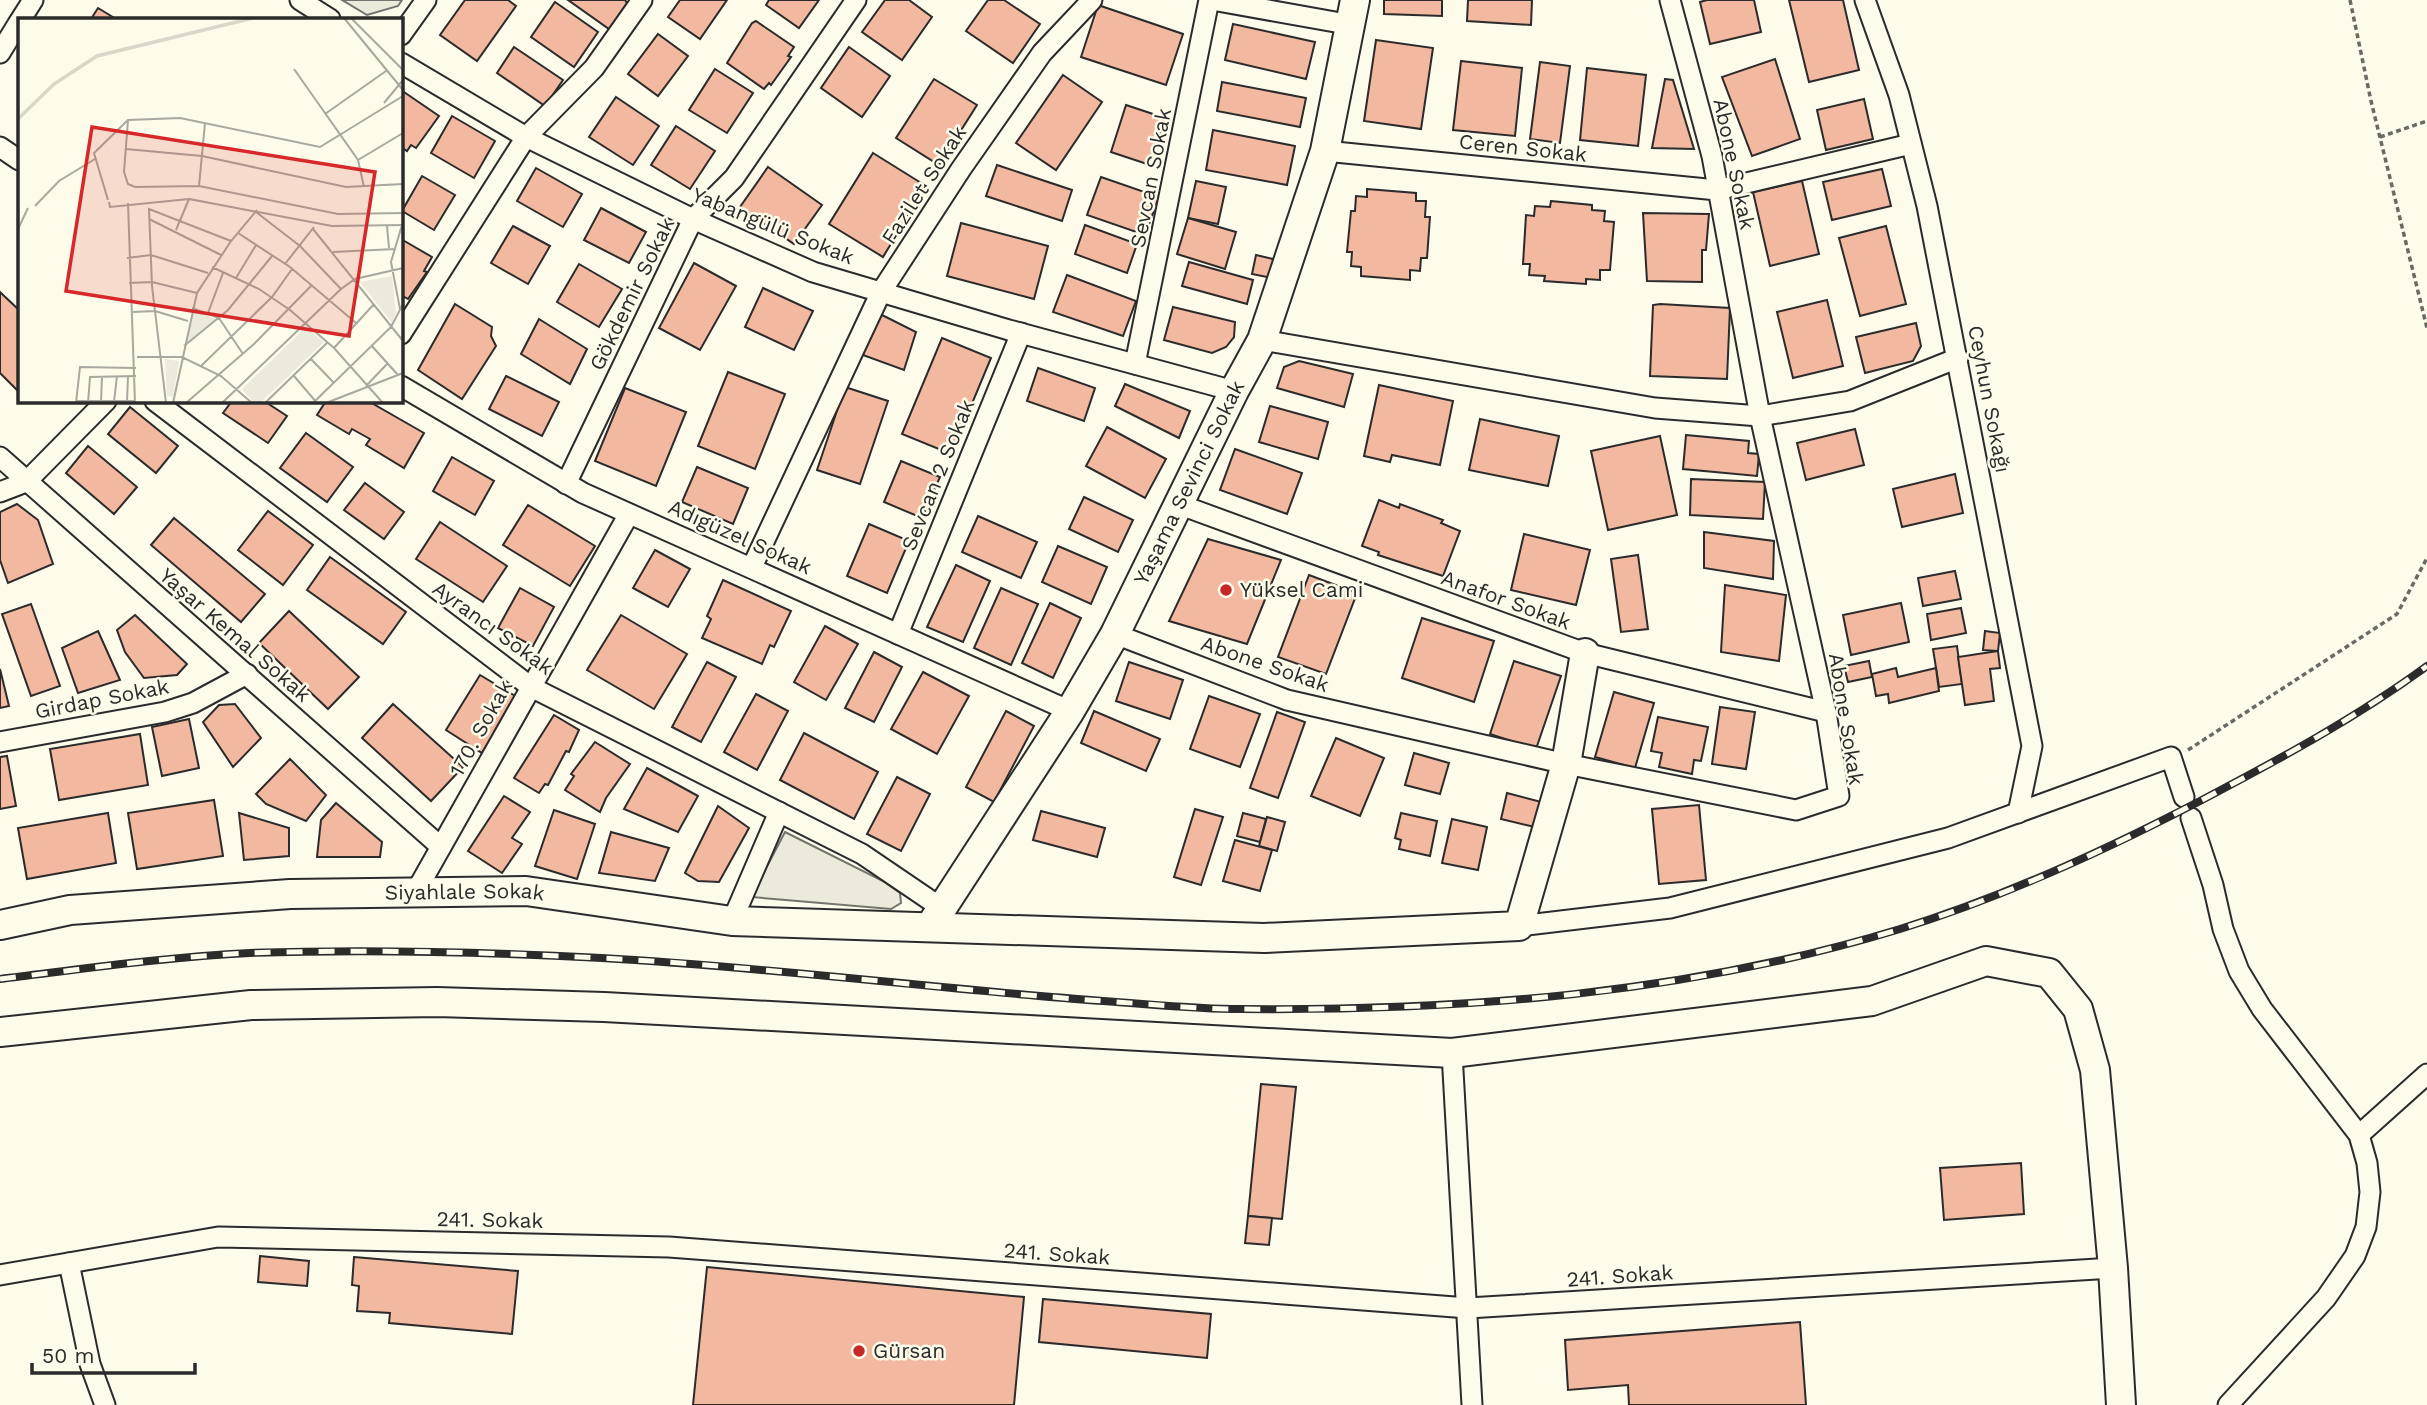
<svg xmlns="http://www.w3.org/2000/svg" width="2427" height="1405" viewBox="0 0 2427 1405" font-family="'Work Sans',sans-serif">
  <style>
    .green { fill: #ecebdb; stroke: #74746e; stroke-width: 2 }
    .building { fill: #f2b8a0; stroke: #2b2b2b; stroke-width: 2 }
    .lines { fill: none; stroke-linecap: round; stroke-linejoin: round }
    .street-casing { stroke: #2b2b2b; stroke-width: 23 }
    .secondary-casing { stroke: #2b2b2b; stroke-width: 32 }
    .path { stroke: #6a6964; stroke-width: 3.5; stroke-dasharray: 5 3.5; stroke-linecap: butt }
    .street { stroke: #fdfbea; stroke-width: 19 }
    .secondary { stroke: #fdfbea; stroke-width: 28 }
    .rail-casing { stroke: #2b2b2b; stroke-width: 8 }
    .rail { stroke: #fdfbea; stroke-width: 5; stroke-dasharray: 16; stroke-linecap: butt }
    .poi-dot { fill: #c62828; stroke: #fdfbea; stroke-width: 2.5 }
    .labels { text-anchor: middle; stroke-width: 5; stroke-linejoin: round; paint-order: stroke }
    .street-label { font-size: 21px; fill: #2b2b2b; stroke: #fdfbea }
    .poi-label { font-size: 21px; fill: #2b2b2b; stroke: #fdfbea; text-anchor: start }
    .inset-river { fill: none; stroke: #d8d7c9; stroke-width: 3.5 }
    .inset-road { fill: none; stroke: #a9a89e; stroke-width: 2 }
    .view { fill: #d62828; fill-opacity: 0.15; stroke: #d62828; stroke-width: 3.5 }
    .inset-edge { fill: none; stroke: #2b2b2b; stroke-width: 3.5 }
  </style>
  <rect width="100%" height="100%" fill="#fdfbea"/>
  <!-- green -->
  <g class="green">
    <polygon points="342,0 402,0 398,6 367,15"/>
    <polygon points="785,832 883,881 900,893 901,903 891,909 751,897"/>
  </g>
  <!-- building -->
  <g class="building">
    <polygon points="465,0 508,0 516,6 477,61 440,35"/>
    <polygon points="568,0 625,0 627,3 609,29"/>
    <polygon points="680,0 727,0 700,39 668,17"/>
    <polygon points="769,0 819,0 799,28 766,5"/>
    <polygon points="885,0 909,0 932,17 902,60 862,32"/>
    <polygon points="988,0 1004,0 1040,24 1013,63 966,31"/>
    <polygon points="1384,0 1442,0 1442,16 1384,14"/>
    <polygon points="1468,0 1532,0 1531,25 1467,21"/>
    <polygon points="1707,0 1754,0 1761,32 1710,44 1700,2"/>
    <polygon points="1789,0 1843,0 1859,70 1809,82"/>
    <polygon points="555,2 598,32 574,67 531,37"/>
    <polygon points="1098,5 1183,34 1166,85 1081,57"/>
    <polygon points="98,8 116,19 91,19"/>
    <polygon points="756,21 794,47 788,56 791,57 771,85 769,83 764,89 727,63 752,23"/>
    <polygon points="1233,24 1315,42 1306,79 1225,60"/>
    <polygon points="658,34 688,56 658,96 628,74"/>
    <polygon points="1376,40 1433,48 1421,129 1364,121"/>
    <polygon points="514,47 563,80 545,106 497,73"/>
    <polygon points="849,47 890,76 862,117 821,88"/>
    <polygon points="1775,59 1800,139 1752,156 1722,77"/>
    <polygon points="1461,61 1522,68 1515,136 1453,130"/>
    <polygon points="1540,62 1570,66 1560,143 1530,139"/>
    <polygon points="1587,68 1646,75 1638,146 1580,140"/>
    <polygon points="715,69 753,93 727,133 689,110"/>
    <polygon points="1063,75 1102,102 1056,170 1016,143"/>
    <polygon points="934,79 977,105 939,165 896,138"/>
    <polygon points="1665,79 1673,80 1694,149 1652,148"/>
    <polygon points="1222,82 1306,98 1300,127 1217,111"/>
    <polygon points="401,90 439,116 416,148 411,145 407,151 401,147"/>
    <polygon points="616,97 659,126 633,165 589,137"/>
    <polygon points="1864,99 1873,139 1826,150 1817,110"/>
    <polygon points="1126,105 1165,118 1150,165 1111,152"/>
    <polygon points="452,116 495,141 474,178 431,153"/>
    <polygon points="676,126 715,151 690,189 651,165"/>
    <polygon points="1213,130 1295,146 1287,185 1206,170"/>
    <polygon points="873,153 926,186 883,257 829,224"/>
    <polygon points="997,165 1072,190 1062,221 986,196"/>
    <polygon points="768,167 822,205 794,244 740,207"/>
    <polygon points="536,168 582,194 563,227 517,201"/>
    <polygon points="1882,169 1891,206 1832,220 1823,182"/>
    <polygon points="422,176 455,195 434,230 402,211"/>
    <polygon points="1101,177 1159,197 1145,235 1087,215"/>
    <polygon points="1196,181 1226,187 1218,224 1188,218"/>
    <polygon points="1802,181 1819,254 1770,266 1753,192"/>
    <polygon points="1367,189 1416,193 1416,201 1426,201 1425,217 1430,217 1427,258 1421,258 1420,271 1410,270 1410,280 1361,276 1361,267 1351,266 1352,252 1347,252 1351,211 1355,211 1356,196 1367,197"/>
    <polygon points="1551,201 1592,205 1592,210 1605,211 1604,221 1614,222 1610,270 1600,270 1600,280 1586,279 1586,284 1544,281 1545,276 1529,275 1530,264 1523,264 1526,215 1534,216 1535,206 1550,207"/>
    <polygon points="601,208 646,232 629,263 584,240"/>
    <polygon points="1643,213 1709,214 1706,250 1702,250 1702,282 1647,281"/>
    <polygon points="1188,218 1236,232 1225,269 1177,254"/>
    <polygon points="961,223 1048,246 1034,299 947,276"/>
    <polygon points="1085,225 1137,244 1127,273 1075,254"/>
    <polygon points="513,226 550,246 528,284 491,263"/>
    <polygon points="1886,226 1906,304 1860,316 1839,238"/>
    <polygon points="401,239 432,257 424,271 427,272 408,299 401,295"/>
    <polygon points="1256,255 1281,261 1277,279 1252,274"/>
    <polygon points="1189,262 1253,280 1247,304 1182,286"/>
    <polygon points="694,263 736,286 700,350 659,328"/>
    <polygon points="579,264 622,289 599,327 557,302"/>
    <polygon points="1067,275 1136,301 1123,336 1053,312"/>
    <polygon points="763,288 813,311 794,350 745,327"/>
    <polygon points="0,292 19,310 19,392 0,373"/>
    <polygon points="1827,300 1843,366 1793,378 1777,312"/>
    <polygon points="455,304 492,327 491,336 496,346 462,399 418,370"/>
    <polygon points="1660,304 1730,308 1727,379 1650,376 1653,305"/>
    <polygon points="1173,307 1235,322 1234,337 1226,347 1212,353 1164,340"/>
    <polygon points="882,315 916,332 904,370 860,354 874,321"/>
    <polygon points="539,319 587,349 570,384 521,354"/>
    <polygon points="1916,323 1921,346 1913,361 1865,373 1856,337"/>
    <polygon points="942,338 991,358 951,454 902,434"/>
    <polygon points="1299,361 1353,374 1344,407 1277,388 1284,367"/>
    <polygon points="1038,368 1095,388 1084,421 1027,401"/>
    <polygon points="728,372 785,394 755,469 698,446"/>
    <polygon points="506,376 559,402 542,436 489,409"/>
    <polygon points="1125,384 1190,411 1179,438 1115,406"/>
    <polygon points="1379,385 1453,401 1440,465 1392,455 1390,462 1364,456"/>
    <polygon points="845,387 888,401 860,484 817,470"/>
    <polygon points="625,388 686,412 656,486 595,461"/>
    <polygon points="232,401 264,401 287,416 268,443 223,413"/>
    <polygon points="326,401 368,401 424,433 404,468 366,445 370,439 352,429 349,434 317,415"/>
    <polygon points="1270,406 1328,422 1318,459 1259,442"/>
    <polygon points="130,407 178,446 156,473 108,434"/>
    <polygon points="1480,419 1559,436 1548,486 1469,470"/>
    <polygon points="1107,427 1166,459 1145,498 1086,466"/>
    <polygon points="1855,429 1864,465 1806,480 1797,443"/>
    <polygon points="306,433 353,467 327,502 280,468"/>
    <polygon points="1686,435 1749,441 1748,453 1759,454 1757,476 1683,469"/>
    <polygon points="1660,436 1677,515 1608,530 1591,451"/>
    <polygon points="88,446 137,487 114,514 66,473"/>
    <polygon points="1235,449 1302,473 1287,514 1220,490"/>
    <polygon points="452,457 494,481 475,515 433,491"/>
    <polygon points="901,461 940,477 922,518 884,502"/>
    <polygon points="697,467 748,488 733,524 682,502"/>
    <polygon points="1955,474 1963,513 1902,527 1893,489"/>
    <polygon points="1691,479 1765,482 1763,519 1690,515"/>
    <polygon points="365,483 404,512 384,539 344,510"/>
    <polygon points="1084,497 1133,520 1118,552 1069,529"/>
    <polygon points="1379,500 1399,508 1400,504 1443,520 1441,523 1460,531 1443,576 1378,555 1379,552 1362,546"/>
    <polygon points="17,504 38,520 53,564 8,583 0,560 0,512"/>
    <polygon points="528,505 595,546 570,586 503,545"/>
    <polygon points="268,511 313,545 283,585 238,550"/>
    <polygon points="978,516 1037,542 1021,578 962,552"/>
    <polygon points="174,518 265,594 241,622 151,545"/>
    <polygon points="440,522 507,566 483,602 416,559"/>
    <polygon points="869,524 909,541 887,593 847,576"/>
    <polygon points="1704,532 1774,541 1773,579 1704,568"/>
    <polygon points="1524,534 1590,550 1576,605 1511,590"/>
    <polygon points="1208,539 1281,560 1247,644 1169,621"/>
    <polygon points="1058,546 1107,567 1091,604 1042,582"/>
    <polygon points="655,550 690,569 668,607 633,588"/>
    <polygon points="1638,555 1648,629 1621,632 1611,559"/>
    <polygon points="330,557 406,612 383,644 307,590"/>
    <polygon points="956,565 990,581 963,642 927,627"/>
    <polygon points="1955,571 1961,599 1923,606 1918,578"/>
    <polygon points="1309,575 1357,593 1326,674 1278,657"/>
    <polygon points="723,580 791,611 774,647 770,645 762,664 702,638 711,619 707,616"/>
    <polygon points="1725,585 1786,595 1779,661 1721,652"/>
    <polygon points="520,588 554,607 533,646 498,628"/>
    <polygon points="1001,588 1038,604 1011,665 974,648"/>
    <polygon points="1050,603 1081,618 1053,678 1022,663"/>
    <polygon points="1901,603 1909,642 1851,655 1843,615"/>
    <polygon points="31,604 60,686 31,696 2,614"/>
    <polygon points="1961,608 1966,633 1931,640 1927,614"/>
    <polygon points="289,611 359,677 328,709 259,643"/>
    <polygon points="135,615 187,664 177,675 144,678 125,652 117,630"/>
    <polygon points="621,615 687,654 654,709 587,670"/>
    <polygon points="1422,618 1494,641 1474,702 1402,678"/>
    <polygon points="825,626 858,644 826,700 794,682"/>
    <polygon points="98,631 120,680 78,693 62,648"/>
    <polygon points="1985,631 2000,633 1998,651 1983,650"/>
    <polygon points="1957,646 1962,684 1939,687 1933,649"/>
    <polygon points="1998,651 2000,668 1990,669 1994,701 1965,705 1958,657"/>
    <polygon points="874,652 902,667 874,722 845,708"/>
    <polygon points="1514,661 1561,676 1536,749 1490,734"/>
    <polygon points="1869,661 1872,677 1848,682 1844,666"/>
    <polygon points="707,662 736,677 701,742 672,727"/>
    <polygon points="1129,662 1183,680 1170,719 1116,701"/>
    <polygon points="1896,668 1898,677 1936,668 1939,691 1889,703 1888,694 1876,696 1872,674"/>
    <polygon points="0,669 9,706 0,708"/>
    <polygon points="923,672 969,696 937,754 891,729"/>
    <polygon points="480,675 517,697 482,753 446,730"/>
    <polygon points="1614,692 1654,703 1635,768 1595,757"/>
    <polygon points="756,694 788,711 757,770 724,752"/>
    <polygon points="1209,696 1260,714 1240,767 1190,749"/>
    <polygon points="235,704 261,738 233,767 203,722 219,705"/>
    <polygon points="393,704 463,767 431,801 362,738"/>
    <polygon points="1720,707 1755,712 1746,769 1712,764"/>
    <polygon points="1006,711 1034,726 994,802 966,787"/>
    <polygon points="1094,711 1160,739 1146,771 1081,743"/>
    <polygon points="1277,712 1305,722 1278,798 1250,788"/>
    <polygon points="554,715 579,730 569,752 566,751 548,785 545,784 539,793 514,778"/>
    <polygon points="1658,717 1708,727 1701,761 1694,760 1692,774 1659,767 1662,753 1651,751"/>
    <polygon points="189,719 199,768 162,776 152,727"/>
    <polygon points="804,733 878,772 854,819 780,780"/>
    <polygon points="140,734 148,785 59,800 50,749"/>
    <polygon points="1336,738 1384,758 1360,816 1311,796"/>
    <polygon points="595,742 630,764 606,798 600,812 565,790 574,776 571,774"/>
    <polygon points="1414,753 1449,763 1440,794 1405,785"/>
    <polygon points="7,756 16,806 0,809 0,757"/>
    <polygon points="290,759 326,795 306,821 266,804 256,794"/>
    <polygon points="647,768 698,796 678,832 624,809"/>
    <polygon points="897,777 930,794 901,851 867,834"/>
    <polygon points="1507,793 1545,803 1539,828 1501,819"/>
    <polygon points="504,796 530,812 512,838 522,844 502,873 468,851"/>
    <polygon points="214,800 223,856 137,869 128,813"/>
    <polygon points="336,803 382,842 380,857 317,857 321,820"/>
    <polygon points="1699,805 1706,880 1659,884 1652,809"/>
    <polygon points="718,806 749,828 719,882 698,881 685,873"/>
    <polygon points="1195,809 1223,817 1201,885 1174,877"/>
    <polygon points="554,810 595,824 577,879 535,866"/>
    <polygon points="1041,811 1105,828 1097,857 1033,840"/>
    <polygon points="108,813 116,863 27,879 18,828"/>
    <polygon points="239,813 289,828 289,856 244,860"/>
    <polygon points="1243,813 1266,819 1260,842 1237,836"/>
    <polygon points="1401,813 1437,821 1430,856 1399,849 1401,840 1395,838"/>
    <polygon points="1267,817 1285,822 1277,851 1259,846"/>
    <polygon points="1452,819 1487,827 1478,870 1442,863"/>
    <polygon points="611,832 669,848 655,881 599,873"/>
    <polygon points="1235,840 1272,850 1260,891 1223,881"/>
    <polygon points="1261,1084 1296,1087 1282,1219 1248,1216"/>
    <polygon points="2021,1163 2024,1214 1944,1220 1940,1168"/>
    <polygon points="1248,1216 1272,1218 1269,1245 1245,1243"/>
    <polygon points="260,1256 309,1261 307,1286 258,1282"/>
    <polygon points="354,1257 518,1271 512,1334 389,1323 390,1313 357,1311 359,1286 352,1285"/>
    <polygon points="707,1267 1024,1297 1014,1405 693,1405"/>
    <polygon points="1043,1299 1211,1314 1207,1358 1039,1342"/>
    <polygon points="1800,1322 1806,1405 1629,1405 1628,1385 1568,1390 1565,1340"/>
  </g>
  <g class="lines">
    <defs>
      <g id="street">
        <polyline points="300,0 330,19"/>
        <polyline points="1212,0 1352,25"/>
        <polyline points="1865,0 1899,95 1927,206 2032,746 2018,813"/>
        <polyline points="21,19 33,0"/>
        <polyline points="401,35 426,0"/>
        <polyline points="0,53 19,22"/>
        <polyline points="401,63 526,137 693,219 813,272 1009,330 1234,391"/>
        <polyline points="0,147 19,160"/>
        <polyline points="1325,151 1717,190 1911,144"/>
        <polyline points="401,334 526,137 594,68 642,0"/>
        <polyline points="1262,340 1655,408 1760,416 1850,401 1958,358"/>
        <polyline points="1135,364 1209,0"/>
        <polyline points="401,386 583,493 1070,711"/>
        <polyline points="155,401 531,687 862,854 943,909"/>
        <polyline points="0,457 441,847"/>
        <polyline points="566,484 693,219 734,178 856,0"/>
        <polyline points="0,492 26,482 106,401"/>
        <polyline points="1178,504 1585,653 1826,712"/>
        <polyline points="752,567 881,292 961,169 1042,53 1092,0"/>
        <polyline points="898,634 1021,333"/>
        <polyline points="1115,634 1287,700 1566,764 1796,810 1839,796 1826,712 1760,416 1712,156 1670,0"/>
        <polyline points="0,742 165,712 193,703 247,674"/>
        <polyline points="2191,818 2213,885 2223,929 2239,971 2262,1009 2359,1135 2367,1163 2370,1192 2366,1227 2355,1256 2326,1298 2228,1405"/>
        <polyline points="415,893 629,514"/>
        <polyline points="732,921 779,812"/>
        <polyline points="1519,926 1670,908 1948,838 2171,757 2184,797"/>
        <polyline points="1452,1053 1472,1405"/>
        <polyline points="2359,1135 2427,1074"/>
        <polyline points="69,1263 90,1364 105,1405"/>
        <polyline points="0,1275 218,1237 669,1247 1468,1308 2113,1268"/>
      </g>
      <g id="secondary">
        <path id="s1" d="M 0,925 L 70,910 L 290,894 L 526,891 L 732,921 L 1264,938 L 1519,926 L 1566,764 L 1585,653"/>
        <path id="s2" d="M 931,925 L 1070,711 L 1115,634 L 1234,391 L 1262,340 L 1325,151 L 1355,0"/>
        <polyline points="0,1032 251,1005 437,1002 604,1007 1452,1053 1872,1001 1986,961 2049,973 2078,1009 2095,1070 2113,1268 2121,1405"/>
      </g>
    </defs>
    <!-- street casing -->
    <use href="#street" class="street-casing"/>
    <!-- secondary casing -->
    <use href="#secondary" class="secondary-casing"/>
    <!-- path -->
    <g class="path">
      <polyline points="2350,0 2371,101 2427,328"/>
      <polyline points="2380,137 2427,121"/>
      <polyline points="2188,750 2397,614 2427,558"/>
    </g>
    <!-- street -->
    <use href="#street" class="street"/>
    <!-- secondary -->
    <use href="#secondary" class="secondary"/>
    <defs>
      <path id="rail" d="M 0,979 C 83,969 167,957 250,953 C 367,949 485,952 602,958 C 769,967 936,989 1103,1001 C 1149,1004 1195,1009 1241,1009 C 1463,1011 1687,994 1900,929 C 2004,897 2104,851 2200,801 C 2278,760 2356,718 2427,666"/>
    </defs>
    <!-- rail casing -->
    <use href="#rail" class="rail-casing"/>
    <!-- rail -->
    <use href="#rail" class="rail"/>
  </g>
  <!-- markers -->
  <g class="poi-dot">
    <circle cx="1226" cy="590" r="7"/>
    <circle cx="859" cy="1351" r="7"/>
  </g>
  <g class="labels">
    <!-- street labels -->
    <g class="street-label">
      <text transform="translate(1523 148) rotate(6)" y="7">Ceren Sokak</text>
      <text transform="translate(1734 164) rotate(78)" y="7">Abone Sokak</text>
      <text transform="translate(1151 178) rotate(-79)" y="7">Sevcan Sokak</text>
      <text transform="translate(924 185) rotate(-57)" y="7">Fazilet Sokak</text>
      <text transform="translate(773 226) rotate(22)" y="7">Yabangülü Sokak</text>
      <text transform="translate(632 294) rotate(-64)" y="7">Gökdemir Sokak</text>
      <text transform="translate(1989 399) rotate(79)" y="7">Ceyhun Sokağı</text>
      <text transform="translate(938 475) rotate(-68)" y="7">Sevcan 2 Sokak</text>
      <text dy="7" stroke="none"><textPath href="#s2" startOffset="513">Yaşama Sevinci Sokak</textPath></text>
      <text transform="translate(740 537) rotate(24)" y="7">Adıgüzel Sokak</text>
      <text transform="translate(1506 600) rotate(20)" y="7">Anafor Sokak</text>
      <text transform="translate(493 628) rotate(36)" y="7">Ayrancı Sokak</text>
      <text transform="translate(235 635) rotate(41)" y="7">Yaşar Kemal Sokak</text>
      <text transform="translate(1265 664) rotate(19)" y="7">Abone Sokak</text>
      <text transform="translate(102 699) rotate(-11)" y="7">Girdap Sokak</text>
      <text transform="translate(1846 719) rotate(81)" y="7">Abone Sokak</text>
      <text transform="translate(481 728) rotate(-61)" y="7">170. Sokak</text>
      <text dy="7" stroke="none"><textPath href="#s1" startOffset="467">Siyahlale Sokak</textPath></text>
      <text transform="translate(490 1220) rotate(1)" y="7">241. Sokak</text>
      <text transform="translate(1057 1254) rotate(4)" y="7">241. Sokak</text>
      <text transform="translate(1620 1276) rotate(-4)" y="7">241. Sokak</text>
    </g>
    <!-- poi labels -->
    <g class="poi-label">
      <text x="1240" y="597">Yüksel Cami</text>
      <text x="873" y="1358">Gürsan</text>
    </g>
  </g>
  <!-- overview -->
  <g transform="translate(18 18)">
    <rect width="385" height="385" fill="#fdfbea"/>
    <path d="M 374,258 L 378,295 L 374,305 L 342,264 ZM 175,292 L 199,301 L 171,324 L 168,323 ZM 288,309 L 306,324 L 242,385 L 236,385 L 224,371 ZM 147,341 L 161,343 L 155,379 L 149,378 Z" fill="#ecebdb"/>
    <path class="inset-river" d="M 0,101 L 36,66 L 79,38 L 235,0"/>
    <path class="inset-road" d="M 326,0 L 385,72M 333,0 L 385,52M 276,51 L 340,142 L 346,169M 366,85 L 385,62M 307,96 L 368,53M 110,102 L 106,154 L 110,166 L 117,169 L 181,168 L 320,196 L 385,195M 108,131 L 184,138 L 328,169 L 385,166M 340,142 L 385,115M 181,168 L 187,105M 90,182 L 76,135 L 110,102 L 162,100 L 302,129 L 385,78M 91,184 L 92,189 L 171,181M 110,185 L 117,385M 17,188 L 41,163 L 77,141M 238,194 L 282,228 L 323,271M 131,201 L 203,237M 369,208 L 371,230M 0,211 L 10,190M 295,211 L 385,323M 158,212 L 171,181 L 314,208 L 385,207M 220,215 L 272,249 L 338,305M 315,234 L 377,231M 109,240 L 133,237 L 190,255M 267,246 L 296,209M 194,249 L 241,271 L 272,292 L 316,330 L 365,385M 218,260 L 238,227M 111,265 L 134,264 L 179,275M 174,290 L 201,300 L 225,336M 382,291 L 373,244 L 384,207M 115,294 L 137,293 L 170,303M 190,295 L 205,255M 353,327 L 380,357M 166,328 L 210,292 L 254,238M 316,330 L 356,286M 119,339 L 164,339 L 203,358 L 234,385M 293,341 L 316,365M 183,348 L 254,279 L 274,251M 276,358 L 299,385M 348,368 L 370,345M 58,383 L 117,383M 83,384 L 84,358M 96,384 L 99,358M 109,384 L 110,358M 58,385 L 62,349 L 118,350M 70,385 L 72,359 L 118,358M 148,385 L 134,268 L 131,191 L 213,223M 155,385 L 179,275 L 213,223 L 239,192M 168,385 L 236,326 L 294,267M 204,385 L 323,271 L 337,261 L 385,250M 247,385 L 310,324M 295,385 L 373,309 L 385,286M 308,385 L 385,355"/>
    <path class="view" d="M 74,109 L 357,154 L 331,318 L 48,273 Z"/>
    <rect width="385" height="385" class="inset-edge"/>
  </g>
  <!-- scale -->
  <path d="M32 1363v10h163v-10" fill="none" stroke="#2b2b2b" stroke-width="3.5"/>
  <text x="42" y="1363" font-size="21" fill="#2b2b2b" stroke="#fdfbea" stroke-width="5" paint-order="stroke">50 m</text>
</svg>
